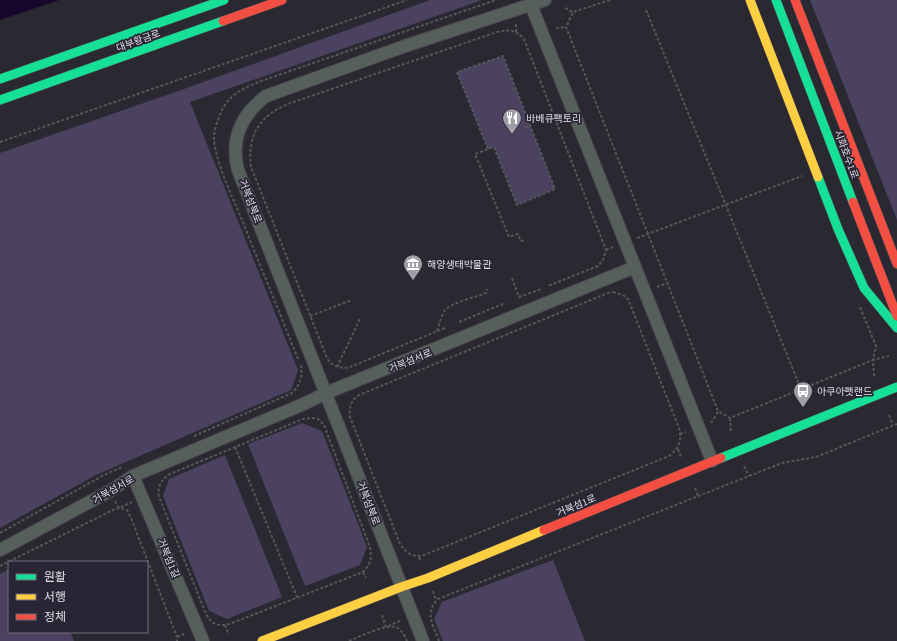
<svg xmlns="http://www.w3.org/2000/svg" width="897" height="641" viewBox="0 0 897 641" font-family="'Source Sans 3','Noto Sans KR',sans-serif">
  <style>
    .green { fill: #4b4262 }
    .water { fill: #17072d }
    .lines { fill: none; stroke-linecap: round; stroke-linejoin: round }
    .street-casing { stroke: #48464d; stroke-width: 14 }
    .fast-casing { stroke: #48464d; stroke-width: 10 }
    .slow-casing { stroke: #48464d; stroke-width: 10 }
    .jam-casing { stroke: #48464d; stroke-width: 10 }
    .path { stroke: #545859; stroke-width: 2; stroke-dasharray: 3 2; stroke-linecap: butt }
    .street { stroke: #565f5c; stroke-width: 12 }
    .fast { stroke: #16e098; stroke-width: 9 }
    .slow { stroke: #ffcf43; stroke-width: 9 }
    .jam { stroke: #f24e42; stroke-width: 9 }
    .labels { text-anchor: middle; stroke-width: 3.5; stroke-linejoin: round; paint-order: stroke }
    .street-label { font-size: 10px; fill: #e1dee9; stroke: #292534 }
    .poi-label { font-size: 10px; fill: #e1dee9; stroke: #292534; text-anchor: start }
  </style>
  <rect width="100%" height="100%" fill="#2a2830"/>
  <!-- green -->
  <g class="green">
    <polygon points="430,0 482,0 190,102 298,370 291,390 96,475 0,528 0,153 184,89"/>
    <polygon points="810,0 897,0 897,220"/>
    <polygon points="503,56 555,189 517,205 494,147 488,149 457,72"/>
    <polygon points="302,423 322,431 367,547 360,565 305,586 248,444"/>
    <polygon points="225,455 282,597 227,619 209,611 163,496 169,479"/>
    <polygon points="553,560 585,641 443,641 434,619 442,602"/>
    <polygon points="9,569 9,632 70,632 74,641 0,641 0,574"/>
  </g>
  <!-- water -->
  <polygon class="water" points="0,0 59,0 0,20"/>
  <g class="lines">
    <defs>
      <g id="street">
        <polyline points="531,5 712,461"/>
        <polyline points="133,476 203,641"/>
        <polyline points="0,550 110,491 133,476 306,403 326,393 635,267"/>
        <path d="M 423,641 L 238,170 C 230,139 241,115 266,96 L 405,46 L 545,0"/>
      </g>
      <g id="fast">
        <polyline points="776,0 853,202"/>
        <polyline points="0,79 224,0"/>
        <polyline points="0,100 223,21"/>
        <polyline points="818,177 838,229 864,288 897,328"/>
        <polyline points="721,458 897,387"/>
      </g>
      <g id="slow">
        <polyline points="750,0 818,177"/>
        <polyline points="262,641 401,587 428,578 544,530"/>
      </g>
      <g id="jam">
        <polyline points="795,0 897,264"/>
        <polyline points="223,21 282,0"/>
        <polyline points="853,202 897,316"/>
        <polyline points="544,530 721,458"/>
      </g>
    </defs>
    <!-- street casing -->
    <use href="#street" class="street-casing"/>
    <!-- fast casing -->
    <use href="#fast" class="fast-casing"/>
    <!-- slow casing -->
    <use href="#slow" class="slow-casing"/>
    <!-- jam casing -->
    <use href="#jam" class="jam-casing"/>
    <!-- path -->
    <g class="path">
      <polyline points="610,0 573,12 566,27 718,411 730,418 873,360 876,346 860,307"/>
      <polyline points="565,8 573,12"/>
      <polyline points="646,10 801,389"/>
      <polyline points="516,24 516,32"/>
      <polyline points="556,28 566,27"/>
      <polyline points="525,127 530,126"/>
      <polyline points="0,142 407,0"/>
      <polyline points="488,149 457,72 503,56 555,189 517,205 494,147 475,154 509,237 518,234 521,241 524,240"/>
      <polyline points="637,238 802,176"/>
      <polyline points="606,250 613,247"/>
      <polyline points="512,278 519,297 541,289"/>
      <polyline points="657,287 667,283"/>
      <path d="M 613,292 L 623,295 L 628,299 L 679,428 C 682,440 679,449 669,456 L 424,555 C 413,558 406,553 400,544 L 350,417 C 349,407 351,400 359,395 L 608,293 Z"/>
      <polyline points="310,316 352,300"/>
      <polyline points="459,322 505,303"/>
      <path d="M 445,328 L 350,367 C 341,369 332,367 327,358 L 251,167 C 247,136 259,116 288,104 L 497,32 C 509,29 516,30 524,39 L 606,250 L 603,260 L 598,266 L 548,286"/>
      <path d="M 437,331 C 439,324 441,316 445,310 C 452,303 474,297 484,294 L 487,292 L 487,289"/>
      <path d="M 298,359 C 279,311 259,263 240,215 C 232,197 214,157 214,138 C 214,132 216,125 218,120 C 226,96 239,90 261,81 L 496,0"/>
      <polyline points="337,367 360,319"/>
      <polyline points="874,376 873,360 889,356"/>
      <polyline points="889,415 893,425"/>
      <path d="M 312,418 L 318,419 L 324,425 L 370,547 C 372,558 371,564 363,572 L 232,623 C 219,627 213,626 206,614 L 159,497 C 157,486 161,480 170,474 L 303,419 Z"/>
      <polyline points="730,418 731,432"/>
      <polyline points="711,423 718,412"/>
      <polyline points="680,434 686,432"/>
      <path d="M 194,436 L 292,393 C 300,385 303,377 301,365"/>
      <polyline points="235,447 297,597"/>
      <polyline points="678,449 681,457"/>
      <polyline points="744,466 749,476"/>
      <polyline points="695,488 698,496"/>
      <polyline points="115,501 119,508 132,502"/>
      <polyline points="0,533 102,476 122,467"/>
      <polyline points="419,557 421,562"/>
      <polyline points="0,566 113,510 119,508 127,510 131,518 177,637 177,641"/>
      <polyline points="363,572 366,578"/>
      <polyline points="433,591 436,600"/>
      <polyline points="382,615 386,627 402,620"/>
      <polyline points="225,625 228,633"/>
      <polyline points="177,637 186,633"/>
      <path d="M 349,641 C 359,637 385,624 395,627 C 401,628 405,636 407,641"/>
      <path d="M 439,641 C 433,625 424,613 438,599 L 782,463 L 816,457 L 897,424"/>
    </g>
    <!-- street -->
    <use href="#street" class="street"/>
    <!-- fast -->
    <use href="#fast" class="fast"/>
    <!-- slow -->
    <use href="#slow" class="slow"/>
    <!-- jam -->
    <use href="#jam" class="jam"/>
  </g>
  <!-- icons -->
  <defs>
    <symbol id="restaurant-pin" viewBox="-11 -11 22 30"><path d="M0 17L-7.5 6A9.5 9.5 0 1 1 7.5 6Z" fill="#a19ea8" stroke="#292534"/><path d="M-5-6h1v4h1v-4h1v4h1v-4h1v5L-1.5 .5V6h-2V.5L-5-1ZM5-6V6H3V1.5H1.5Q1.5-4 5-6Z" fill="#fff"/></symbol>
    <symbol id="museum-pin" viewBox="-11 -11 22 30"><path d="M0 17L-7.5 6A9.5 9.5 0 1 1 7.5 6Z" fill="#a19ea8" stroke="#292534"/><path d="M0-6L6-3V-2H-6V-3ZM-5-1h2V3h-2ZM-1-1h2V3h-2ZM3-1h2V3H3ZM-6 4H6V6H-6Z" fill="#fff"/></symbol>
    <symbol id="bus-pin" viewBox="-11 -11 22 30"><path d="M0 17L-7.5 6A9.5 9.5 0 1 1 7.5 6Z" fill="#a19ea8" stroke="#292534"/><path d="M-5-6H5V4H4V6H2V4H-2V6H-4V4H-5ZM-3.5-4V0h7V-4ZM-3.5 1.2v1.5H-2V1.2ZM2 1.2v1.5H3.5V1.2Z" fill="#fff"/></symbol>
  </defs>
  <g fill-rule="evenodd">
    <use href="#restaurant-pin" x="501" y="107" width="22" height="30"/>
    <use href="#museum-pin" x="402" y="253" width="22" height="30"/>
    <use href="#bus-pin" x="792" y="380" width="22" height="30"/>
  </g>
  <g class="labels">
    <!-- street labels -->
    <g class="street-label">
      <text transform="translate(138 40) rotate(-20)" y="4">대부황금로</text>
      <text transform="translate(847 154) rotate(69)" y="4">시화호수1로</text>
      <text transform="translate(251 201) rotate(69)" y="4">거북섬북로</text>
      <text transform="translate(410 360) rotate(-22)" y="4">거북섬서로</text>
      <text transform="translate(113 489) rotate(-30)" y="4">거북섬서로</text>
      <text transform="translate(369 503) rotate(69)" y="4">거북섬북로</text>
      <text transform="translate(576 505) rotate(-23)" y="4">거북섬1로</text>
      <text transform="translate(169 558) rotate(67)" y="4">거북섬1길</text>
    </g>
    <!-- poi labels -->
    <g class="poi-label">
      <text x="526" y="122">바베큐팩토리</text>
      <text x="427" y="268">해양생태박물관</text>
      <text x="817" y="395">아쿠아펫랜드</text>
    </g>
  </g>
  <!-- legend -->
  <rect x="8" y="561" width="140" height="72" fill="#292534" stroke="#736f7c"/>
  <rect x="16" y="574" width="20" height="6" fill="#16e098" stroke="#736f7c"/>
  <text x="44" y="581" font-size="12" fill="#e1dee9">원활</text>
  <rect x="16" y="594" width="20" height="6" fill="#ffcf43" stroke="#736f7c"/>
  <text x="44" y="601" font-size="12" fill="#e1dee9">서행</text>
  <rect x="16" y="614" width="20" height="6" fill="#f24e42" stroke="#736f7c"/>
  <text x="44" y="621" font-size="12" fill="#e1dee9">정체</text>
</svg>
